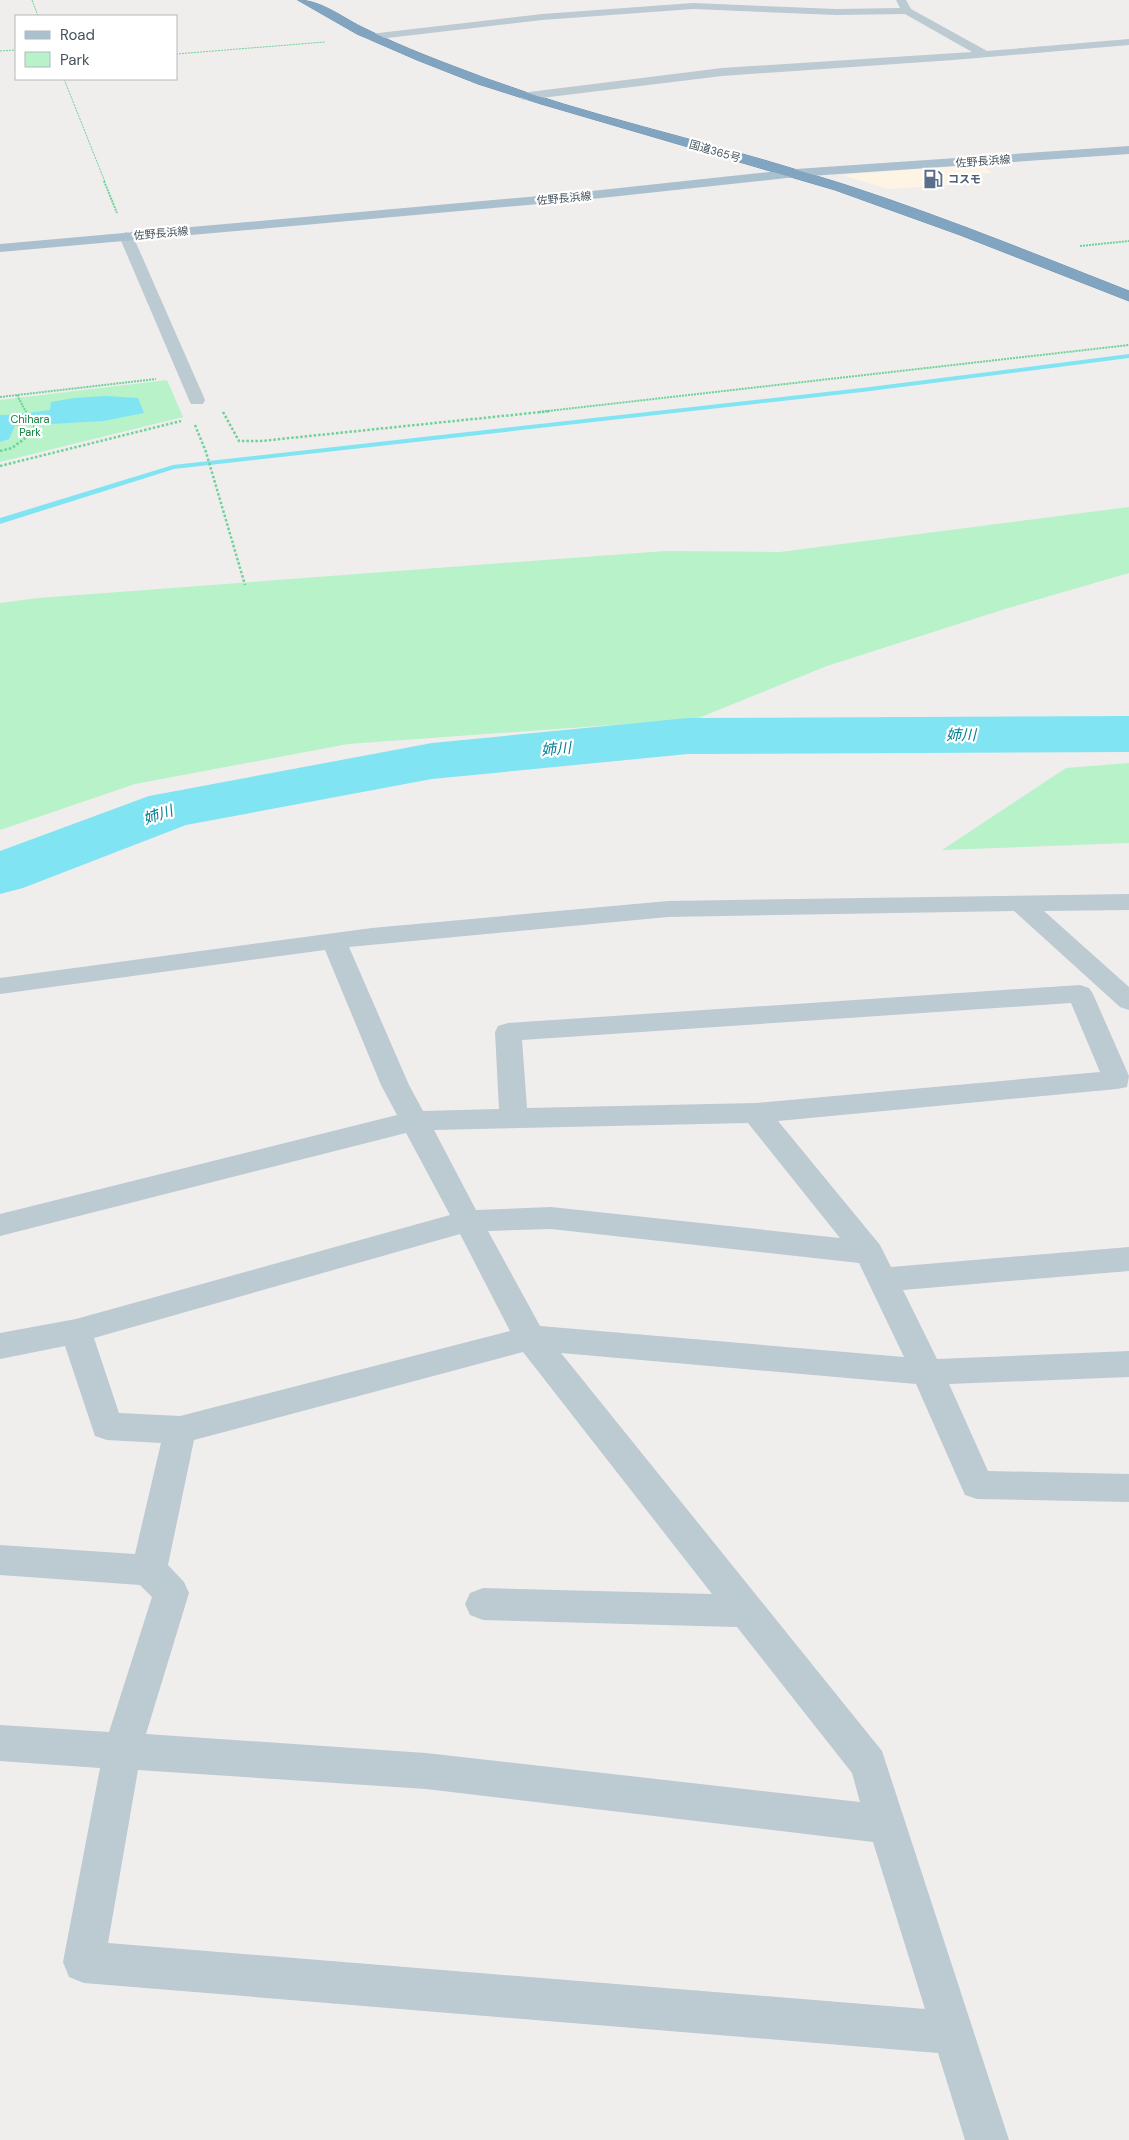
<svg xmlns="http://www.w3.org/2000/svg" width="1129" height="2140" viewBox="0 0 1129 2140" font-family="'DM Sans','Noto Sans JP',sans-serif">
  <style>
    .commercial { fill: #fdf4e4 }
    .green { fill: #b7f2c9 }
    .water { fill: #81e4f3 }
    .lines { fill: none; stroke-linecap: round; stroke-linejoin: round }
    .stream { fill: #81e4f3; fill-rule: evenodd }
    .river { fill: #81e4f3; fill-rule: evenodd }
    .highway-casing { stroke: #6c90ad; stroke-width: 1 }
    .path-far2 { stroke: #6dd398; stroke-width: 1; stroke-dasharray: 2 1; stroke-linecap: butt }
    .path-far1 { stroke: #6dd398; stroke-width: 2; stroke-dasharray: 2 1; stroke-linecap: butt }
    .path { stroke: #6dd398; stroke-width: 2.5; stroke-dasharray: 2.5 2; stroke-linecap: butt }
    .minor { fill: #bccad1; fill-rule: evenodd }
    .major { fill: #aac0cf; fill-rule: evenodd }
    .highway { fill: #81a5c1; fill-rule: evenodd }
    .labels { text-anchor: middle; stroke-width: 4.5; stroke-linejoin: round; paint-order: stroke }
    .far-street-label { font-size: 11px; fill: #44535c; stroke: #fff }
    .far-service-label { font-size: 11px; font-weight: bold; fill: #4e5e75; stroke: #fff; text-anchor: start }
    .far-park-label { font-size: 11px; fill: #0f8340; stroke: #fff }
    .water-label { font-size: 15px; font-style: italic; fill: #048093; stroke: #fff }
  </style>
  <rect width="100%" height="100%" fill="#f0eded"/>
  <!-- commercial -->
  <polygon class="commercial" points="982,164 992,173 953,175 961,184 888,189 842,175"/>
  <!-- green -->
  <g class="green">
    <polygon points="167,380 183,417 0,462 0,400"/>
    <polygon points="1129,507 1129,573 1005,609 827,666 696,719 348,744 135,784 0,830 0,603 38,598 665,551 780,552"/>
    <polygon points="1129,763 1129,843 942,850 1066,768"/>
  </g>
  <!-- water -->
  <polygon class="water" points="106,396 138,398 144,413 104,421 15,426 9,439 0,442 0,415 11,415 50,410 51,402 74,398"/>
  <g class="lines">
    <!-- stream -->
    <polygon class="stream" points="1129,354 1129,358 862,392 174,469 0,524 0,518 173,465 862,388"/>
    <!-- river -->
    <polygon class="river" points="1129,716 1129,752 688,754 432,779 186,825 23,888 0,894 0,851 149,796 432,743 688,718"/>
    <defs>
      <path id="highway" d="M 298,0 C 322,0 344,19 366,29 C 404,48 445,63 485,78 C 589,116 698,139 804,172 C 915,205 1022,249 1129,291 L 1129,301 L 960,235 L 835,190 L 541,104 L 478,84 L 417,60 L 357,34 Z"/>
    </defs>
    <!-- highway casing -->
    <use href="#highway" class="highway-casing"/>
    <!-- path-far2 -->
    <g class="path-far2">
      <polyline points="32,0 38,16"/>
      <polyline points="0,51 16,50"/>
      <polyline points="176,54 325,42"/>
      <polyline points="64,79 105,182"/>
    </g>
    <!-- path-far1 -->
    <g class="path-far1">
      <polyline points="104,181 117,213"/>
      <polyline points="1080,246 1129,241"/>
      <polyline points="17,395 26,412"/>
      <polyline points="0,397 156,379"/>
      <polyline points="539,412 1129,345"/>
    </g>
    <!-- path -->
    <g class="path">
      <polyline points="223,412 239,441 261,441 551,411"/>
      <polyline points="195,425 206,452 245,585"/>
      <polyline points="0,451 12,448 36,430 26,411"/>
      <polyline points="0,466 181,421"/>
    </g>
    <!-- minor -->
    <g class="minor">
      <polygon points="896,0 906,0 911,9 987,51 1129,39 1129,45 953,60 722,76 525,100 521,99 519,96 521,93 722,68 972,52 905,14 836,15 693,9 542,20 370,40 364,37 370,34 542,14 693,3 836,9 900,8"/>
      <polygon points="126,232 133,236 205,400 203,404 191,404 189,400 119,236"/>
      <path d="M 1129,894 L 1129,910 L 1044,911 L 1129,987 L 1129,1010 L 1120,1007 L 1014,911 L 668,917 L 349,947 L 409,1085 L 423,1111 L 499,1109 L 495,1032 L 498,1026 L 508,1023 L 1080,985 L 1089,988 L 1093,994 L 1129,1076 L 1127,1087 L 1117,1089 L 778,1121 L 880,1245 L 891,1267 L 1129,1247 L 1129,1271 L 903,1290 L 937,1359 L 1129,1351 L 1129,1377 L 949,1384 L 988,1471 L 1129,1474 L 1129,1502 L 977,1499 L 965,1495 L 916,1384 L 561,1353 L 882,1751 L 1009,2140 L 965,2140 L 938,2053 L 84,1983 L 69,1977 L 63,1962 L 100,1768 L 0,1761 L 0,1725 L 109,1732 L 152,1597 L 140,1585 L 0,1575 L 0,1545 L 135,1554 L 161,1443 L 107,1440 L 95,1436 L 65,1346 L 0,1359 L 0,1333 L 76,1319 L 450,1215 L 406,1133 L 0,1236 L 0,1214 L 397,1115 L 381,1085 L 325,950 L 0,994 L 0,978 L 372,928 L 668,901 ZM 1071,1003 L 1100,1072 L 756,1103 L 527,1108 L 522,1040 ZM 748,1123 L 840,1238 L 551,1207 L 476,1210 L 434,1130 ZM 551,1229 L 859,1263 L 904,1357 L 540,1326 L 488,1231 ZM 460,1234 L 510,1331 L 180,1416 L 119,1413 L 94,1338 ZM 523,1352 L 712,1594 L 483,1588 L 470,1593 L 465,1604 L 470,1615 L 483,1620 L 737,1627 L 852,1773 L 860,1802 L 426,1753 L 146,1734 L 189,1593 L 184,1582 L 168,1565 L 194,1440 ZM 138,1770 L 426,1789 L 873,1842 L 925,2009 L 108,1943 Z"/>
    </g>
    <!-- major -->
    <polygon class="major" points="1129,146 1129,154 796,177 573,201 0,252 0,244 573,193 796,169"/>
    <!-- highway -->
    <use href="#highway" class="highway"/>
  </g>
  <!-- icons -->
  <defs>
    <symbol id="fuel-bare" viewBox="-9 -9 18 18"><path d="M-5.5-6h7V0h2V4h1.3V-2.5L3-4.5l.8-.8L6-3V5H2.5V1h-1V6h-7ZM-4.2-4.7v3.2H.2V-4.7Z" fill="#5c6f8a" stroke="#fff" stroke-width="2.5" paint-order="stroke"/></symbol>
  </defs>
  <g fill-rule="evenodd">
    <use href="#fuel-bare" x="919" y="165" width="28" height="28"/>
  </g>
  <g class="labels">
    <!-- far-street labels -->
    <g class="far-street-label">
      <text transform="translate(715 151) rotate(16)" y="4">国道365号</text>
      <text transform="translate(983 161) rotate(-4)" y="4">佐野長浜線</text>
      <text transform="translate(564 198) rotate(-5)" y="4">佐野長浜線</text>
      <text transform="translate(161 233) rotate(-5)" y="4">佐野長浜線</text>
    </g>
    <!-- far-service labels -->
    <g class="far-service-label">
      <text x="948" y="183">コスモ</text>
    </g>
    <!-- far-park labels -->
    <g class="far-park-label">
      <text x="30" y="423">Chihara<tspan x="30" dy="13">Park</tspan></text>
    </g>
    <!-- water labels -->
    <g class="water-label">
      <text x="961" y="740">姉川</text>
      <text transform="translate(556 749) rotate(-5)" y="5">姉川</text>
      <text transform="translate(158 815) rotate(-19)" y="5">姉川</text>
    </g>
  </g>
  <!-- legend -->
  <rect x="15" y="15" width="162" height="65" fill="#ffffff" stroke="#b4babe"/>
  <rect x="25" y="31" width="25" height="8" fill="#aac0cf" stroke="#b4babe"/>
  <text x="60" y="40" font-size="15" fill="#44535c">Road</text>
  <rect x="25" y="52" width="25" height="15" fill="#b7f2c9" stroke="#b4babe"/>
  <text x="60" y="65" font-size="15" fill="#44535c">Park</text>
</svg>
